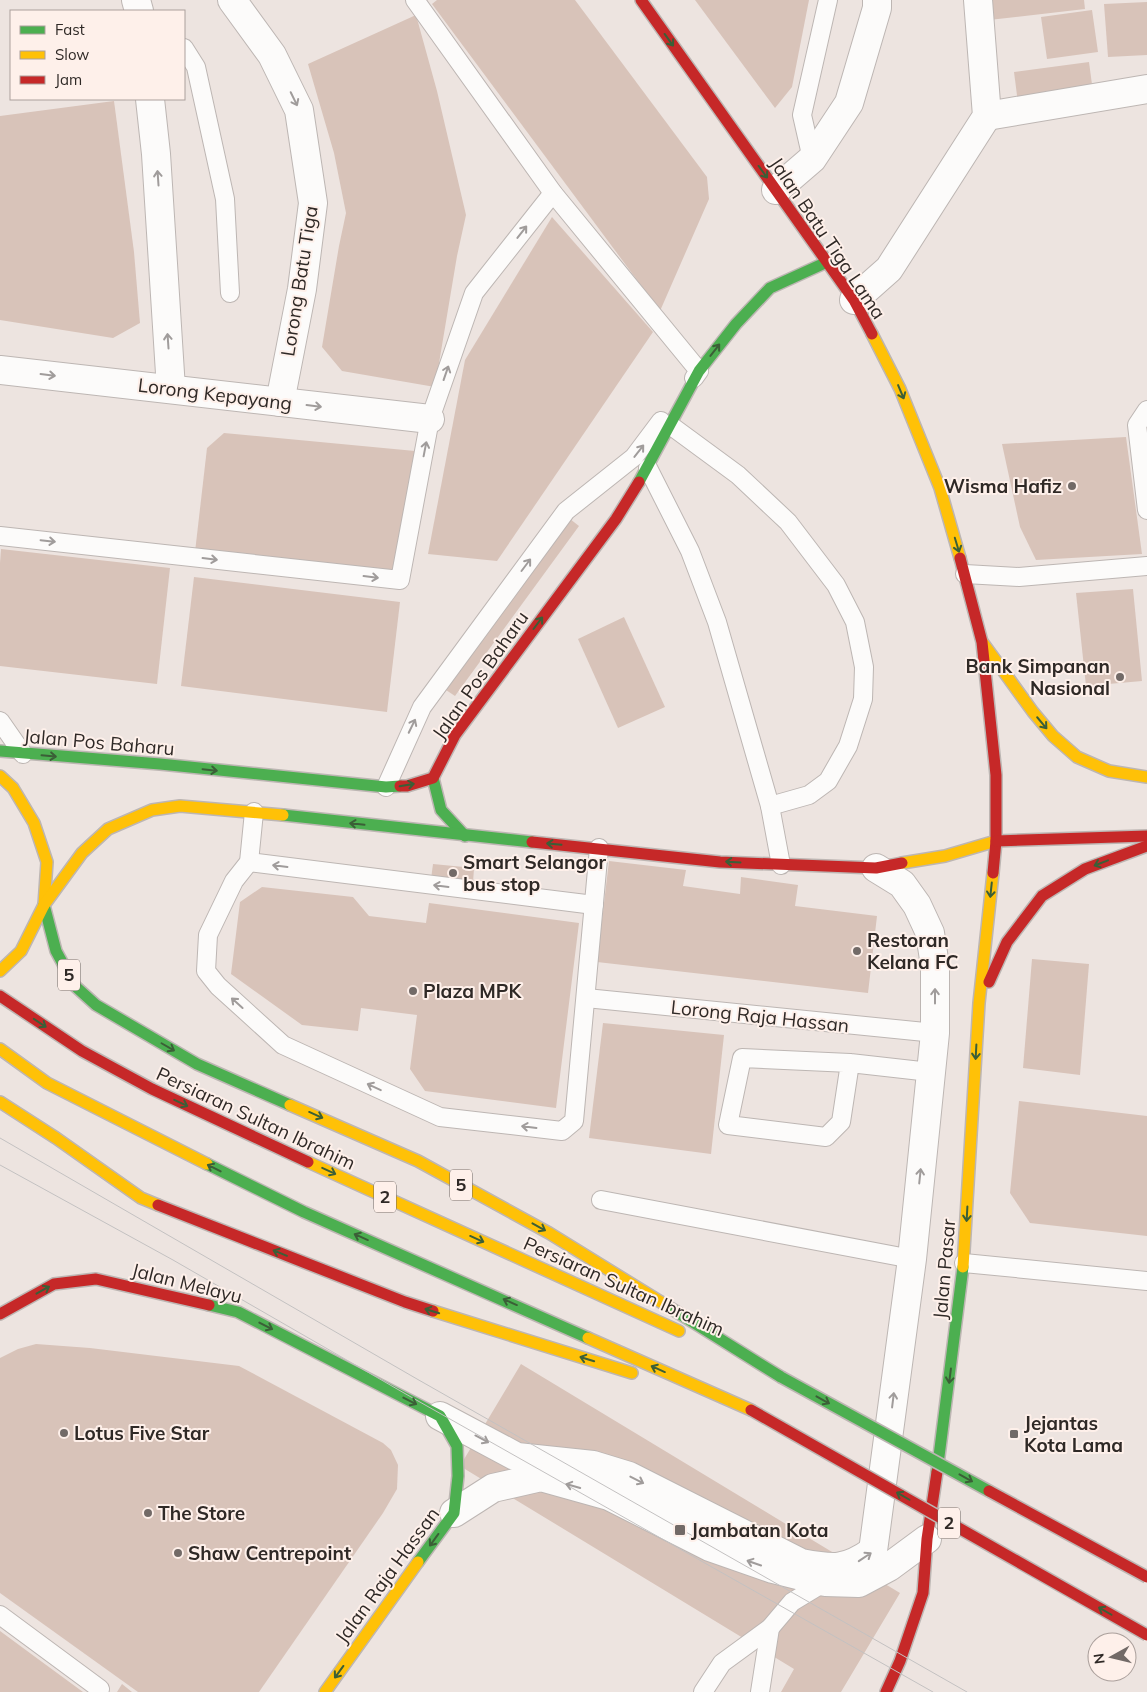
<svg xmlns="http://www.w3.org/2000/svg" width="1147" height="1692" viewBox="0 0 1147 1692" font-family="Mulish,sans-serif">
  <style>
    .building { fill: #d8c3b9 }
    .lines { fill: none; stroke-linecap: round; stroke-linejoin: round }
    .lane-casing { stroke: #bdb6b3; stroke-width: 20 }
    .street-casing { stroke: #bdb6b3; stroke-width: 30 }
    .fast-casing { stroke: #bdb6b3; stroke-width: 14 }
    .slow-casing { stroke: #bdb6b3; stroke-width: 14 }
    .jam-casing { stroke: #bdb6b3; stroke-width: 14 }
    .lane { stroke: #fcfbfa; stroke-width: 18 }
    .street { stroke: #fcfbfa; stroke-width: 28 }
    .fast { stroke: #4caf50; stroke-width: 11 }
    .slow { stroke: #ffc107; stroke-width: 11 }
    .jam { stroke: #c62828; stroke-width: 11 }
    .tram { stroke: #c3c1c1; stroke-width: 1 }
    .fast-bridge-casing { stroke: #bdb6b3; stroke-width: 14; stroke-linecap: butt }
    .jam-bridge-casing { stroke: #bdb6b3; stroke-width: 14; stroke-linecap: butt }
    .fast-bridge { stroke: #4caf50; stroke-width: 11 }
    .jam-bridge { stroke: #c62828; stroke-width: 11 }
    .oneway { stroke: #3b5f37 }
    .oneway2 { stroke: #a09c9b }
    .poi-dot { fill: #726a67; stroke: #fef0ea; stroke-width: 2 }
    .labels { text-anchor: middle; stroke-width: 4; stroke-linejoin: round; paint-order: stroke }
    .shield { fill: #fef0ea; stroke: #6d6561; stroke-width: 1 }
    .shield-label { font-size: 18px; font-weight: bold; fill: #2f2926 }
    .street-label { font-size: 19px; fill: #2f2926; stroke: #fef0ea }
    .poi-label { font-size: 19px; font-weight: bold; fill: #2f2926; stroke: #fef0ea; text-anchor: start }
  </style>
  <rect width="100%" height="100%" fill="#ede4e0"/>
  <!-- building -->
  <g class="building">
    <polygon points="437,0 575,0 707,177 709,199 660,311 432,4"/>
    <polygon points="695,0 809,0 792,87 775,108"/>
    <polygon points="987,0 1084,0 1085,9 989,20"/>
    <polygon points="1147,2 1147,55 1108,57 1104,4"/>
    <polygon points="1092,10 1098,52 1047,59 1041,17"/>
    <polygon points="416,15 437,91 466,215 457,256 435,387 342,371 322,347 339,246 346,213 334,153 308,64"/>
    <polygon points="1089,62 1093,92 1018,103 1014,72"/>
    <polygon points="114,101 134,252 140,323 113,338 0,320 0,116"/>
    <polygon points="552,217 653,332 497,561 428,554 465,360"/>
    <polygon points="224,433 415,451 396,574 195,552 207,448"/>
    <polygon points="1126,437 1142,554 1036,560 1020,527 1002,444"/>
    <polygon points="570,519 579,526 455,696 446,690"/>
    <polygon points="1,549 170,568 157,684 0,666 0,563"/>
    <polygon points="194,577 400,602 387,712 181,686"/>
    <polygon points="1133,589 1142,681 1086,686 1076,593"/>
    <polygon points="624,617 665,707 618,728 578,639"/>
    <polygon points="609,861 686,870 683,886 740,894 741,877 798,885 795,906 877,916 868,993 597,962"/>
    <polygon points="433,864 474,868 473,883 431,879"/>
    <polygon points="262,887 353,897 369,916 426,923 429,903 579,923 556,1108 425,1091 410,1069 417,1015 361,1008 358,1031 302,1025 231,974 240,902"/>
    <polygon points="1032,959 1089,964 1080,1075 1023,1068"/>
    <polygon points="603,1023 724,1035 711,1154 589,1138"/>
    <polygon points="1019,1101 1147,1116 1147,1236 1030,1223 1010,1193"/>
    <polygon points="36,1344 90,1348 239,1366 383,1443 391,1450 398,1465 397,1489 383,1513 259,1692 138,1692 0,1593 0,1358 18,1349"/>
    <polygon points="521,1364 900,1593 841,1692 781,1692 794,1669 460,1466"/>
    <polygon points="0,1631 38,1659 83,1692 0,1692"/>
    <polygon points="122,1684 132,1692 117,1692"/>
  </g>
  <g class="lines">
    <defs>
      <g id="lane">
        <polyline points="415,0 553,193 699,371 694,378"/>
        <polyline points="184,48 196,67 225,199 230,293"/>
        <polyline points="812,159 802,115 828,0"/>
        <polyline points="1147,410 1137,425 1147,510"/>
        <polyline points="670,425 738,475 788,522 836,585 855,622 864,667 863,699 848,746 828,781 809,795 770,806"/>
        <polyline points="648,468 690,551 717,622 770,806 781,865"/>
        <polyline points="0,536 400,580 430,419 474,293 553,193"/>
        <polyline points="965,574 1019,577 1147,566"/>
        <polyline points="0,721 23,754"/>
        <polyline points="386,787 422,707 566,511 634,457 661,421"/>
        <polyline points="254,812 249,862 234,881 208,935 206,971 218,986 283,1045 440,1117 562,1131 574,1121 599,848"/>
        <polyline points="249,862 594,905"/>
        <polyline points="586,998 935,1033"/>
        <polyline points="850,1063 841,1122 826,1137 728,1125 742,1058 850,1063 930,1072"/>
        <polyline points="601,1200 912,1259"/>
        <polyline points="964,1263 1147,1281"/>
        <polyline points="0,1615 100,1689 98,1692"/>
        <polyline points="703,1692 722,1663 770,1628 792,1602 825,1582"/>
        <polyline points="760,1692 770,1628"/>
      </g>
      <g id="street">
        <polyline points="136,0 139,11"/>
        <polyline points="232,0 272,55 299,110 313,203 302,289 280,402"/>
        <polyline points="150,99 156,154 171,389"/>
        <polyline points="987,116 1147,89"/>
        <polyline points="776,190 812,159 849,103 877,8 877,0"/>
        <polyline points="854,300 889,269 987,116 978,0"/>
        <polyline points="0,370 430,419"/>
        <path d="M 440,1416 L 517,1457 L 593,1465 L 629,1476 L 801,1563 C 833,1569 845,1571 873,1551 L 912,1259 L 935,1033 L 935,966 L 930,933 L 917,905 L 902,884 L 876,868"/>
        <polyline points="454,1513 493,1488 541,1477 609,1496 710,1547 773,1569 825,1582 859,1583 889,1567 927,1539"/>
      </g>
      <g id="fast">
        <polyline points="639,482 699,371 736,324 770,288 827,262"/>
        <polyline points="0,751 160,764 386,787 400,786"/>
        <polyline points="433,778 441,810 465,836"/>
        <polyline points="283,815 532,842"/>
        <polyline points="44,905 56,951 75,986 96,1005 197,1064 290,1105"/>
        <polyline points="207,1164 304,1212 588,1338"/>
        <polyline points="664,1304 781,1377"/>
        <polyline points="209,1305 238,1312 440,1416 457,1446 458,1476 454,1513 418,1562"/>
        <polyline points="937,1472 963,1267"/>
      </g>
      <g id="slow">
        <polyline points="872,334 900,389 940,488 960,558"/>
        <polyline points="983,643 1033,712 1053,736 1077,757 1109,771 1147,777"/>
        <polyline points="0,776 13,788 34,823 47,862 44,905 21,951 0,971"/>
        <polyline points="902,863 945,856 996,841"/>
        <polyline points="44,905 82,853 108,829 152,810 180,806 283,815"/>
        <polyline points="0,1049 47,1083 207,1164"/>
        <polyline points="0,1102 56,1138 141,1198 158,1205"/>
        <polyline points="290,1105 418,1161 549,1233 664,1304"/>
        <polyline points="308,1162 679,1331"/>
        <polyline points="963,1267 979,1003 993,873"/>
        <polyline points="433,1311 632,1373"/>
        <polyline points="588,1338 751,1410"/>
        <polyline points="325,1692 418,1562"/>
      </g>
      <g id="jam">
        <polyline points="641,0 854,300 872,334"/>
        <polyline points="960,558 982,642 996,775 996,841 993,873"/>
        <polyline points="400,786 407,786 433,778 455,735 616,519 639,482"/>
        <polyline points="996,841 1147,836"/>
        <polyline points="532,842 720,862 876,868 902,863"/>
        <polyline points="989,982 1007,942 1042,896 1085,869 1147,846"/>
        <polyline points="0,996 82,1051 152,1089 308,1162"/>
        <polyline points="158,1205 405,1302 433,1311"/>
        <polyline points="0,1314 54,1284 96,1279 209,1305"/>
        <polyline points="886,1692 900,1661 923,1593 927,1539 937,1472"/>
      </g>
    </defs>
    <!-- lane casing -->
    <use href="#lane" class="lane-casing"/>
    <!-- street casing -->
    <use href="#street" class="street-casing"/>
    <!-- fast casing -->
    <use href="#fast" class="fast-casing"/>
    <!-- slow casing -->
    <use href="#slow" class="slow-casing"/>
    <!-- jam casing -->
    <use href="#jam" class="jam-casing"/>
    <!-- lane -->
    <use href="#lane" class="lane"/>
    <!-- street -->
    <use href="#street" class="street"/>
    <!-- fast -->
    <use href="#fast" class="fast"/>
    <!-- slow -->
    <use href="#slow" class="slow"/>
    <!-- jam -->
    <use href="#jam" class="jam"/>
    <!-- tram -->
    <g class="tram">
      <polyline points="0,1138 417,1379 967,1692"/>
      <polyline points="0,1165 173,1260 411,1397 933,1692"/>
    </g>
    <defs>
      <polyline id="fast-bridge" points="781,1377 989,1491"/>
      <g id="jam-bridge">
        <polyline points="751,1410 1147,1635"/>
        <polyline points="989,1491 1147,1577"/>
      </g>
    </defs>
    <!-- fast-bridge casing -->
    <use href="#fast-bridge" class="fast-bridge-casing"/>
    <!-- jam-bridge casing -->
    <use href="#jam-bridge" class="jam-bridge-casing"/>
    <!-- fast-bridge -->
    <use href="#fast-bridge" class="fast-bridge"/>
    <!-- jam-bridge -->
    <use href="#jam-bridge" class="jam-bridge"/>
  </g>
  <!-- one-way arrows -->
  <defs><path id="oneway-shaft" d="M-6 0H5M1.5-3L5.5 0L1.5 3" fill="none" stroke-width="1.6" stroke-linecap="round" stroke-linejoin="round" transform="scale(1.25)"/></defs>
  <g class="oneway">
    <use href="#oneway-shaft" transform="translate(669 40) rotate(54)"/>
    <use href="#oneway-shaft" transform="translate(763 172) rotate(54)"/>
    <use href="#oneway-shaft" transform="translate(715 350) rotate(-52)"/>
    <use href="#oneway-shaft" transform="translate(901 392) rotate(67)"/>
    <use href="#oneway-shaft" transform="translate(957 545) rotate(73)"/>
    <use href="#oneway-shaft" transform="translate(538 623) rotate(-53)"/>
    <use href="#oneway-shaft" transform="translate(1042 723) rotate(50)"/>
    <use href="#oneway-shaft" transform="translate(49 756) rotate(5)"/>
    <use href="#oneway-shaft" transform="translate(210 770) rotate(6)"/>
    <use href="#oneway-shaft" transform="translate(407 785) rotate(-10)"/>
    <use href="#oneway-shaft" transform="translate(357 824) rotate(-174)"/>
    <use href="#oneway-shaft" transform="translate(554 844) rotate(-175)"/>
    <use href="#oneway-shaft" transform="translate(733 862) rotate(-177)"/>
    <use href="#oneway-shaft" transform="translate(1101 863) rotate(159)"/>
    <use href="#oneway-shaft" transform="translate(991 890) rotate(96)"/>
    <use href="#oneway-shaft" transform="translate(40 1023) rotate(34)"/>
    <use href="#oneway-shaft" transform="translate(168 1047) rotate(30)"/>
    <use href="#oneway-shaft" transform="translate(976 1052) rotate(93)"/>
    <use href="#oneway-shaft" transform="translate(181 1103) rotate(25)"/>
    <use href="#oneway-shaft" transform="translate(316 1115) rotate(24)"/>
    <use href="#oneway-shaft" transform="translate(214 1168) rotate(-153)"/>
    <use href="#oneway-shaft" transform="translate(329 1171) rotate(25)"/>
    <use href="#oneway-shaft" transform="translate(967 1214) rotate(93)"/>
    <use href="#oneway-shaft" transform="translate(539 1227) rotate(29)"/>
    <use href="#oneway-shaft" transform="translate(361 1237) rotate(-156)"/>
    <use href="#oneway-shaft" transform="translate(477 1239) rotate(24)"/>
    <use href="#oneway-shaft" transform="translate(280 1253) rotate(-158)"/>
    <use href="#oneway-shaft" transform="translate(43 1290) rotate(-29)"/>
    <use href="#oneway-shaft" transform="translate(510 1302) rotate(-156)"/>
    <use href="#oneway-shaft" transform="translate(432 1311) rotate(-163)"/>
    <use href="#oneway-shaft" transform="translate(266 1326) rotate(27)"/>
    <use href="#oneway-shaft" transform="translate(587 1359) rotate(-163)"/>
    <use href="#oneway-shaft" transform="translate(658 1369) rotate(-156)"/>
    <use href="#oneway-shaft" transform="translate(950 1376) rotate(97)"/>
    <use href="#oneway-shaft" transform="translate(823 1400) rotate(29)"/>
    <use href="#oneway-shaft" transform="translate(410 1401) rotate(27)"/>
    <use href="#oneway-shaft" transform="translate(966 1478) rotate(29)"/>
    <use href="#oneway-shaft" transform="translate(903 1496) rotate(-150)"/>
    <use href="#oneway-shaft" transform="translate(434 1540) rotate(126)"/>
    <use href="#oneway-shaft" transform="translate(1105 1611) rotate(-150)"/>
    <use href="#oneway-shaft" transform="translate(339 1672) rotate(126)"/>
  </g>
  <g class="oneway2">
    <use href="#oneway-shaft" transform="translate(294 99) rotate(64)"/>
    <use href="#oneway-shaft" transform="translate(158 178) rotate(-94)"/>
    <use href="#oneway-shaft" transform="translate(522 232) rotate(-52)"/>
    <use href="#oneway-shaft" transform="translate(168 341) rotate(-94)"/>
    <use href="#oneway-shaft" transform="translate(446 373) rotate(-71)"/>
    <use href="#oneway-shaft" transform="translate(48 375) rotate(7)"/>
    <use href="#oneway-shaft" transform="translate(314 406) rotate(7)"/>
    <use href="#oneway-shaft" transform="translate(425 449) rotate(-79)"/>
    <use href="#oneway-shaft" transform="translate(639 451) rotate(-52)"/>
    <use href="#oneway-shaft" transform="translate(48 541) rotate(6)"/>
    <use href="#oneway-shaft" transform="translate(210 559) rotate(7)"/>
    <use href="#oneway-shaft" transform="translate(526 565) rotate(-53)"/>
    <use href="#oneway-shaft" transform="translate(371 577) rotate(7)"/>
    <use href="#oneway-shaft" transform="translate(412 726) rotate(-64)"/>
    <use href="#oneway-shaft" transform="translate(280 866) rotate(-173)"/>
    <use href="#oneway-shaft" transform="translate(441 886) rotate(-173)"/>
    <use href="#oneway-shaft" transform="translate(935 996) rotate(-90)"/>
    <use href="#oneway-shaft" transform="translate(237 1003) rotate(-138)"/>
    <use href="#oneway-shaft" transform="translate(374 1087) rotate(-155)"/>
    <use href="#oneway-shaft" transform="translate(529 1127) rotate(-173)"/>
    <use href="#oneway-shaft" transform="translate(920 1176) rotate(-84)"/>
    <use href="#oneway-shaft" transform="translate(893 1400) rotate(-83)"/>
    <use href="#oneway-shaft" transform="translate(482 1439) rotate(28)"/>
    <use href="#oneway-shaft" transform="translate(637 1480) rotate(27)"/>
    <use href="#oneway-shaft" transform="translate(573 1486) rotate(-164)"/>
    <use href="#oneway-shaft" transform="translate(865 1557) rotate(-34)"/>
    <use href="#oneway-shaft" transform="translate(754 1563) rotate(-161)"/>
  </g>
  <!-- markers -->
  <g class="poi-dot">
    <circle cx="1072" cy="486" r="5"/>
    <circle cx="1120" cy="677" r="5"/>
    <circle cx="453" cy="873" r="5"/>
    <circle cx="857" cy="951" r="5"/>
    <circle cx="413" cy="991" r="5"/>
    <circle cx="64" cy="1433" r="5"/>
    <rect x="1009" y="1429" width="10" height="10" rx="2.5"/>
    <circle cx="148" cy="1513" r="5"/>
    <rect x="674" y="1524" width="12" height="12" rx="2.5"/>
    <circle cx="178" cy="1553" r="5"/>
  </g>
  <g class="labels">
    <!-- shield labels -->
    <g class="shield">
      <rect x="58" y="959.5" width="22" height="31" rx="4"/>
      <rect x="450" y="1169.5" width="22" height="31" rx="4"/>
      <rect x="374" y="1181.5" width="22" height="31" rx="4"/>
      <rect x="938" y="1507.5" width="22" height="31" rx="4"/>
    </g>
    <g class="shield-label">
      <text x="69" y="981">5</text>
      <text x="461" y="1191">5</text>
      <text x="385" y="1203">2</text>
      <text x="949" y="1529">2</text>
    </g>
    <!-- street labels -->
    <g class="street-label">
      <text transform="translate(828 238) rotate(56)" y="7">Jalan Batu Tiga Lama</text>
      <text transform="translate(299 281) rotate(-81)" y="7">Lorong Batu Tiga</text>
      <text transform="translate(215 394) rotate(7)" y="7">Lorong Kepayang</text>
      <text transform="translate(480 675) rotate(-55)" y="7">Jalan Pos Baharu</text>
      <text transform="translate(99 742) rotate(5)" y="7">Jalan Pos Baharu</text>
      <text transform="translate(760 1016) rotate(6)" y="7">Lorong Raja Hassan</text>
      <text transform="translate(256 1118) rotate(25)" y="7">Persiaran Sultan Ibrahim</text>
      <text transform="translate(944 1269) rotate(-85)" y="7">Jalan Pasar</text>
      <text transform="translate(187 1283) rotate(14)" y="7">Jalan Melayu</text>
      <text transform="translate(624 1286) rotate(24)" y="7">Persiaran Sultan Ibrahim</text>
      <text transform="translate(387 1575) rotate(-54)" y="7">Jalan Raja Hassan</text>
    </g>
    <!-- poi labels -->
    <g class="poi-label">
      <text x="1062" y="493" text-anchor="end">Wisma Hafiz</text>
      <text x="1110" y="673" text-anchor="end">Bank Simpanan<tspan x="1110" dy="22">Nasional</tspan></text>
      <text x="463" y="869">Smart Selangor<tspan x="463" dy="22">bus stop</tspan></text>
      <text x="867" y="947">Restoran<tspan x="867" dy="22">Kelana FC</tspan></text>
      <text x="423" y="998">Plaza MPK</text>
      <text x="1024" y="1430">Jejantas<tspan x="1024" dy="22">Kota Lama</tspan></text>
      <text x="74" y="1440">Lotus Five Star</text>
      <text x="158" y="1520">The Store</text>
      <text x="691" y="1537">Jambatan Kota</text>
      <text x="188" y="1560">Shaw Centrepoint</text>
    </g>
  </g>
  <!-- legend -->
  <rect x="10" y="10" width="175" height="90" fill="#fef0ea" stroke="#aba09c"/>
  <rect x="20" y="26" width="25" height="8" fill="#4caf50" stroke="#aba09c"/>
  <text x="55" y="35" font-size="15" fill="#2f2926">Fast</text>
  <rect x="20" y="51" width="25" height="8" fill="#ffc107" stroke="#aba09c"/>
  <text x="55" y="60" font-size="15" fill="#2f2926">Slow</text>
  <rect x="20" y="76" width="25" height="8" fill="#c62828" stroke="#aba09c"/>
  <text x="55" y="85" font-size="15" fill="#2f2926">Jam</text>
  <!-- north arrow -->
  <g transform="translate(1112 1657) rotate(262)"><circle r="24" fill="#fef0ea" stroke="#aba09c"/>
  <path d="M0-4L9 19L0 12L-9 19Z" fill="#726a67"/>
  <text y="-8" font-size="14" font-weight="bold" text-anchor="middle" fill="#2f2926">N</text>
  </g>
</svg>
